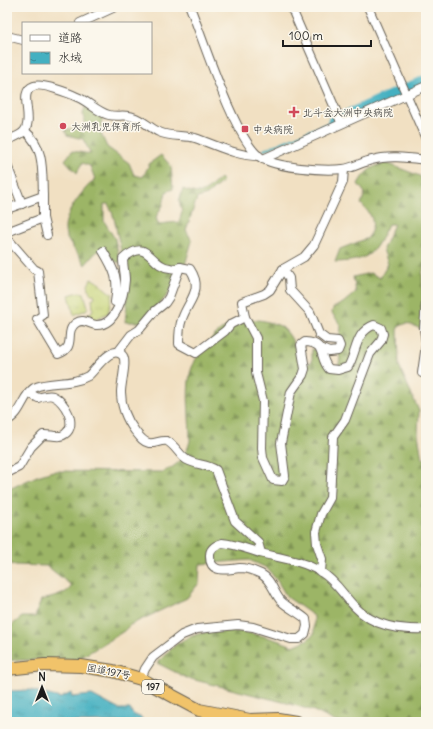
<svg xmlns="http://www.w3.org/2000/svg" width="433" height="729" viewBox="0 0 433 729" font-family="Delius,'Klee One',sans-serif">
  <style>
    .grass { fill: url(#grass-tufts); stroke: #707848 }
    .forest { fill: url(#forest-firs); stroke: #5c6841 }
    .water { fill: url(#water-ripples); stroke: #30666e }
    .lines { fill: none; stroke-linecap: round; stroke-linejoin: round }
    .stream { stroke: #44b0c1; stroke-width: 2 }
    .river { stroke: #44b0c1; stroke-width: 11 }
    .minor-casing { stroke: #676156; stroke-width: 10 }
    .highway-casing { stroke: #676156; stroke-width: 14 }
    .minor { stroke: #fff; stroke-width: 8 }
    .highway { stroke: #f1c36a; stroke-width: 12 }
    .poi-dot { fill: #d1495b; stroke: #fbf7ec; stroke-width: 1.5 }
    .labels { text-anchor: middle; stroke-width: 3; stroke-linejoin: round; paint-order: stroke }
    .shield { fill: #fbf7ec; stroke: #5f5e5a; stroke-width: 1 }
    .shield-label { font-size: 9px; font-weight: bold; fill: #1c1c1c }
    .poi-label { font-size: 10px; fill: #1c1c1c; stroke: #fbf7ec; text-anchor: start }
    .street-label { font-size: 10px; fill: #1c1c1c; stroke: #fbf7ec }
  </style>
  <defs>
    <pattern id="grass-tufts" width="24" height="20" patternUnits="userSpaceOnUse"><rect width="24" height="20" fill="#c5d374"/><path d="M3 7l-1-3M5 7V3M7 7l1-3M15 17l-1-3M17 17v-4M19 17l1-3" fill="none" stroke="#a9b564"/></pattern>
    <pattern id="forest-firs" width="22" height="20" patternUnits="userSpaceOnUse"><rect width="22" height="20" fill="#9cb566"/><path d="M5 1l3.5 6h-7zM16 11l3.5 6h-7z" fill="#7e9253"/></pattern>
    <pattern id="water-ripples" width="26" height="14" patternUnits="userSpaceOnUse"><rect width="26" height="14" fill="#44b0c1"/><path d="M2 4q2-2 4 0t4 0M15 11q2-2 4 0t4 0" fill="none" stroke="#388e9c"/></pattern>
  </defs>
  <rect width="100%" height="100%" fill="#fbf7ec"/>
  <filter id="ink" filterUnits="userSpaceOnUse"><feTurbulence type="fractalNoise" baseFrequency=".025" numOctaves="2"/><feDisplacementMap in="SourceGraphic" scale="8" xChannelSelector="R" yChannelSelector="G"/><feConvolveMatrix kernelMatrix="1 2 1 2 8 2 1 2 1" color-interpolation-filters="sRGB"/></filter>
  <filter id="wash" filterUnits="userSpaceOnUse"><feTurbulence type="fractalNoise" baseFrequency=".012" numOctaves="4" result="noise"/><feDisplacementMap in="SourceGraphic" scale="16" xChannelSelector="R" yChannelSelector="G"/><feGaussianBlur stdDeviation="0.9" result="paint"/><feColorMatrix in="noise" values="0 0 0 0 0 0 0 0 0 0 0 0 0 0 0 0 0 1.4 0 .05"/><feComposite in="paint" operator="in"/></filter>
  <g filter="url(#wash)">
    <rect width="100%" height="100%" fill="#f1e0c2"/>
    <!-- grass -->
    <g class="grass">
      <path d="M 91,279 C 101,282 104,290 113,294 L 108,313 L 94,320 L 83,317 L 91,313 L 93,309 L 92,299 L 95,297 L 94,294 L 90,294 L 88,285 Z"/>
      <polygon points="79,292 84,293 88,307 86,310 74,315 69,295"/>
    </g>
    <!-- forest -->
    <g class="forest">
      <path d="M 85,107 L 103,119 L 101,123 L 101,134 L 107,147 L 129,163 L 134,175 L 143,177 L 150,163 L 161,155 L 171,166 L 173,189 L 166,192 L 163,205 L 156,217 L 158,224 L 179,222 L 182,212 L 179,201 L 183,189 C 203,197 205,192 220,178 L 223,181 L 207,195 L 197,198 L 186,230 L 192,241 L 185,265 L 169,293 L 145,322 L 125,322 C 130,288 125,267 117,233 C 115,223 114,214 108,204 L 104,204 L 104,221 L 115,239 L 120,263 L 111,260 L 105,250 L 97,251 L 85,265 C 80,255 70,246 66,236 C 60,217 82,191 95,179 L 90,166 L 82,163 L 77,173 L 65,160 L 72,151 L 91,154 L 83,139 L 67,135 L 65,130 L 85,127 L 83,114 Z"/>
      <path d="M 386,163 L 420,176 L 426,189 L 426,258 L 422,275 L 423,302 L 421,329 L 407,323 L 398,327 L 399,366 L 419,411 L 418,434 L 422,459 L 426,458 L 426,722 L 336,722 L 314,711 L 287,703 L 187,678 L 157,663 C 163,657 170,649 177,644 C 210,621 258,632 293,646 L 307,640 L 314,634 L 314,616 L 287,597 L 278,582 L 267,568 L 249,560 L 200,564 L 199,583 L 187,598 L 130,625 L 124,631 L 77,660 L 14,660 L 7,661 L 7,629 L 22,617 L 35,617 L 41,600 C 51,598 66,595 72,586 L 47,566 L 13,565 L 7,561 L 7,490 L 37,476 L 53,471 L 162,472 C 178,466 186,457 190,441 C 190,419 186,395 190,374 C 192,365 197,356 203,349 C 218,328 238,316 265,321 C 271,323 277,324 282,327 C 293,336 297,353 304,364 L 312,362 L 312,349 L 318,351 L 324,363 L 338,370 L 340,358 L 338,351 L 341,326 L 332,313 L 333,308 L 343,303 L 356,292 L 353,277 L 370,273 L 380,278 L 388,264 L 383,249 L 394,224 L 388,224 C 374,254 370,261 335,262 L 340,249 L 368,238 C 376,222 373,216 361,204 L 365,193 L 358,184 C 365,171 372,166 386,163 Z"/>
    </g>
    <!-- water -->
    <polygon class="water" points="31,690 60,698 71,693 72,697 92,695 118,709 130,709 133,714 142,718 142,722 7,722 7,691"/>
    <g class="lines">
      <!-- stream -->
      <polyline class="stream" points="264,150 333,121"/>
      <!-- river -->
      <polyline class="river" points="333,121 426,80"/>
    </g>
  </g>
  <g filter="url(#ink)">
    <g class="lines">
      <defs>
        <g id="minor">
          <path d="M 190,7 C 203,39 235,140 260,157 C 276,168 323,171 343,169 C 353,168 362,162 372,160 C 389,155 409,158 426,160"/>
          <polyline points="291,7 341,122"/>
          <polyline points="368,7 426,139"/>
          <polyline points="80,23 115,7"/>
          <polyline points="7,36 23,40"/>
          <path d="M 7,140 C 13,138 22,135 25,130 C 34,116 17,92 34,86 C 42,83 69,93 77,97 C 88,101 97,112 109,115 C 117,117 125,114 133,117 C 143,120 150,128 159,132 C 170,137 183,135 195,138 C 216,145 236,156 259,156"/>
          <polyline points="263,159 426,86"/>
          <polyline points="7,165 22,204"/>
          <polyline points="43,196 43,218 47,235"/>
          <path d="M 7,209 L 43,196 C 42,172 45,147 25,131"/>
          <polyline points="7,232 43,218"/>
          <path d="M 7,238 L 34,269 L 38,271 L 43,315 L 37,319 L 58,354 C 78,347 63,332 76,323 C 83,318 89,324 96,325 C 116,326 124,295 125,280 C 125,273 123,266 123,259 C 149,236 149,266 170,268 C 173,269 177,268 180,267"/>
          <path d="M 103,251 C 115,271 119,279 115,302"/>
          <polyline points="283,269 289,278 290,290 310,312 319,334 327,340 338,341 340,346 338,351 329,352 322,349"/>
          <polyline points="426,301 424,329 426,342"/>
          <path d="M 118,352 L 131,335 L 139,330 L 155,311 L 165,303 L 169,297 L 180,267 L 190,269 C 204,290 189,299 182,319 C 179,327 179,335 179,344 L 196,353 L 225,331 L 231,324 L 245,317"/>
          <polyline points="422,373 426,345"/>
          <path d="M 7,420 C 21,415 22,396 34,388 C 48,380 71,386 88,376 C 95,371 112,342 123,356 C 127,362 121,383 121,392 C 121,407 126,419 135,431 C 139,436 143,442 149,443 C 155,444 160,440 167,441 C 176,446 179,455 187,460 C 196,465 207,464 216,470 L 235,521 L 258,542 L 261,553"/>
          <path d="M 7,473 L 19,467 L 31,447 L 43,435 C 50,434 59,439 65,434 C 78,425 65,401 53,396 C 48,394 42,397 38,398 L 29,393"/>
          <path d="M 321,572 L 322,559 L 317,544 L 316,532 L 321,514 L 330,498 L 333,437 L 345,420 L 370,354 L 381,341 L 383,334 L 381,328 L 374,325 C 355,332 357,352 348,367 L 338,370 L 329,369 C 318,357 327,343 305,342 L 301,345 L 305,369 L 303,375 L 291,392 L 281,443 L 285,476 L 282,481 L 273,480 L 263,458 L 262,448 L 263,401 L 256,373 L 256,338 L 245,317 L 242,302 L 264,294 L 270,290 L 283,269 L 304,257 L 314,245 L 343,182 L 344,169"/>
          <path d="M 141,679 L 145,669 L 153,657 L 182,635 L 197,629 L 238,625 L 253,627 L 291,639 L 299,639 L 305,634 L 307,626 L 306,619 C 298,612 288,608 281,601 C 273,592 272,580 261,574 C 255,571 247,568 240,568 C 228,569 209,575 210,555 C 210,549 216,545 222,543 C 235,544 247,549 260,553 C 281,558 303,561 321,572 C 336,581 343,595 355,607 C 374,627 400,630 426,629"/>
        </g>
        <polyline id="highway" points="7,669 44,665 81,666 113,671 141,679 199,710 250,720 278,719 296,722"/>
      </defs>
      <!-- minor casing -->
      <use href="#minor" class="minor-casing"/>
      <!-- highway casing -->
      <use href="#highway" class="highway-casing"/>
      <!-- minor -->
      <use href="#minor" class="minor"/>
      <!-- highway -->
      <use href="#highway" class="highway"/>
    </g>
  </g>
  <!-- markers -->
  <g class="poi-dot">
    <path d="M292 106h4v4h4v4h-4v4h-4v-4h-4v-4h4z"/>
    <circle cx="63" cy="126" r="4"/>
    <rect x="241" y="125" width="8" height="8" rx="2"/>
  </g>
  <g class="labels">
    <!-- shield labels -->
    <rect class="shield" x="142" y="680" width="22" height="14" rx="3"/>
    <g class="shield-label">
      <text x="153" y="690">197</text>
    </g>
    <!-- poi labels -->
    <g class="poi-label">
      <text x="303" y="116">北斗会大洲中央病院</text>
      <text x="71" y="130">大洲乳児保育所</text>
      <text x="253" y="133">中央病院</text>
    </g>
    <!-- street labels -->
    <g class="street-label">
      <text transform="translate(109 671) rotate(11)" y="4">国道197号</text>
    </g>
  </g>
  <!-- margin -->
  <rect width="433" height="729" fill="none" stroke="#fbf7ec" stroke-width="24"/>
  <!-- legend -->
  <rect x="22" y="22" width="130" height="52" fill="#fbf7ec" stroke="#a29f99"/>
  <rect x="30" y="35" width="20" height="6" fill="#ffffff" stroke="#a29f99"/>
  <text x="58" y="42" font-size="12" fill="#1c1c1c">道路</text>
  <rect x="30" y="52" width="20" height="12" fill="url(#water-ripples)" stroke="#a29f99"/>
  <text x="58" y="62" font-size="12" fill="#1c1c1c">水域</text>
  <!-- north arrow -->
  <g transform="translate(42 687)" stroke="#fbf7ec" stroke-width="3" paint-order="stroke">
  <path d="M0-3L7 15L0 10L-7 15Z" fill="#1c1c1c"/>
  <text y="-6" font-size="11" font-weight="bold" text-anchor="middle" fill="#1c1c1c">N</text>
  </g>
  <!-- scale -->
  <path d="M283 40v6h88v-6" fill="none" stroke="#1c1c1c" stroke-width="2"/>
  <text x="289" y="40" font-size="12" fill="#1c1c1c" stroke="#fbf7ec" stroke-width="3" paint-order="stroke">100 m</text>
</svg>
